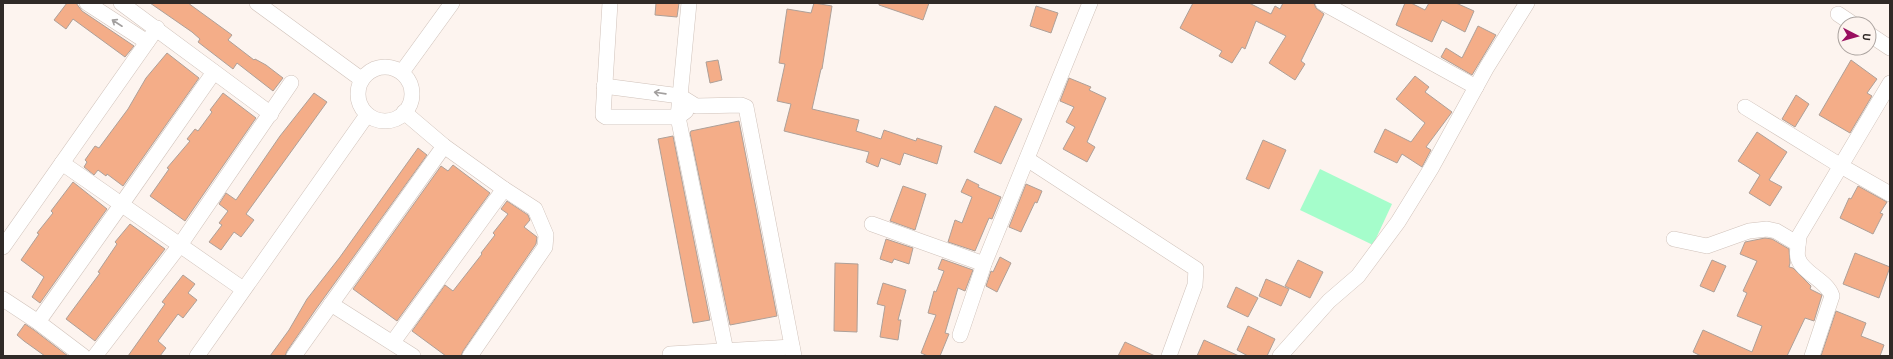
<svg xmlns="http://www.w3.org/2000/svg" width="1893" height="359" viewBox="0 0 1893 359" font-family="'Titillium Web',sans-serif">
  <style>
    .green { fill: #a5fdcb }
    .building { fill: #f4ad88; stroke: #aea098 }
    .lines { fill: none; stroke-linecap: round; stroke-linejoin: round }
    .street-casing { stroke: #d0c2ba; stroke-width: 16 }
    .street { stroke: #fff; stroke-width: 15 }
    .oneway { stroke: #a29f9e }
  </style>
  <rect width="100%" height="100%" fill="#fdf4ef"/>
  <!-- green -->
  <polygon class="green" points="1320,169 1392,204 1373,245 1300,210"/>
  <!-- building -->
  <g class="building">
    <polygon points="67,3 76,3 82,11 134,46 125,57 73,19 66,29 54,20"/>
    <polygon points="150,3 188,3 232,35 228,40 254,60 255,59 266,65 283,78 273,91 237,63 233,69 198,42 200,39 192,32"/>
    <polygon points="656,3 679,3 677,17 655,15"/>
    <polygon points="814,3 832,6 822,69 821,69 812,109 859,120 856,131 881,139 884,130 916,141 917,138 942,146 937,164 904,153 900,165 881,158 878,167 866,162 869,152 784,131 791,104 777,101 785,64 779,63 787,9 811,13"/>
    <polygon points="879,3 929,3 923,20 879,5"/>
    <polygon points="1193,3 1249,3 1271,14 1275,6 1280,9 1283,3 1314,3 1316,8 1324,14 1301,61 1305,64 1295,80 1269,63 1286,36 1256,21 1245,49 1242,47 1232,63 1219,56 1222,51 1180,28"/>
    <polygon points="1405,3 1411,3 1425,10 1429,3 1456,3 1474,11 1465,32 1442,20 1432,42 1396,25"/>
    <polygon points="1036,6 1058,13 1051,33 1030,26"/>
    <polygon points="1478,26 1496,35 1472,75 1441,57 1446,48 1462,58"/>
    <polygon points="167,53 199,78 123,186 107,174 106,176 98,170 94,175 84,167 87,162 85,160 95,146 99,148 128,109 146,78"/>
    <polygon points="718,60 722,80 710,83 706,62"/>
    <polygon points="1851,60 1877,79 1867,93 1872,96 1850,133 1819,115"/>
    <polygon points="1415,76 1429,87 1425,92 1452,112 1426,147 1431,150 1422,167 1402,154 1397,163 1374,152 1385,129 1411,142 1425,123 1396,99"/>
    <polygon points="1069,78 1091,87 1089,90 1106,98 1087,142 1095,147 1087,162 1063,149 1075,127 1066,122 1074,107 1060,101"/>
    <polygon points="223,93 256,118 185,221 150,196 169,169 167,168 190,141 187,139 195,129 198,131 212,112 210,110"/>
    <polygon points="314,93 327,102 246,214 254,220 241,237 234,232 221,250 209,242 222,225 219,223 228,211 219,204 226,193 236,200 280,136"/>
    <polygon points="1796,95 1809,104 1795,127 1782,119"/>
    <polygon points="995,106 1022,119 1001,164 974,152"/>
    <polygon points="739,121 777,316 730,325 690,133 691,131"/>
    <polygon points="1757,132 1787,152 1769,180 1782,187 1770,206 1749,193 1760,175 1738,161"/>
    <polygon points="673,136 710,320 693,323 658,139"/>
    <polygon points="1263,140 1286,150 1269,189 1246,179"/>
    <polygon points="418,148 427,155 316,309 287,351 285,356 270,356 289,330 307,299 340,257"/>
    <polygon points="453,165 490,193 397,321 353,289 441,166 448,171"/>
    <polygon points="967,179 979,185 978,187 1001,197 992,219 989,218 975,251 948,242 955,220 962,223 972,197 961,192"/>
    <polygon points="73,182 107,209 40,303 32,297 44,277 21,260 39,234 37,233 53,213 51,211"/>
    <polygon points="1026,184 1042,191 1037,203 1035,202 1021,232 1009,227"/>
    <polygon points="903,186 926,194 915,230 890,221"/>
    <polygon points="1858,186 1887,202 1880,213 1883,214 1873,234 1840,218 1849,198 1851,199"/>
    <polygon points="507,201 528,215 530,220 524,227 537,237 536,244 463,351 461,356 446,356 412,331 445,285 453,291 482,254 481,253 495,235 493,233 508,214 501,209"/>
    <polygon points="130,224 165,249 95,341 66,319 100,273 98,272 117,244 115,242"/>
    <polygon points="1765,238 1772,239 1789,249 1790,263 1789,267 1793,268 1811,286 1810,289 1822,295 1814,321 1805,318 1787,356 1701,356 1693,352 1703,330 1752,352 1762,326 1737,316 1747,293 1743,291 1757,261 1740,254 1745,242"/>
    <polygon points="886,239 913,248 909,264 894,259 892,263 880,259"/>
    <polygon points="1855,253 1890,267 1879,298 1843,284"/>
    <polygon points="1000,257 1011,263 997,292 986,286 991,271 993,272"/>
    <polygon points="942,259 973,270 965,291 958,288 945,333 949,334 940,356 928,356 921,353 936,315 928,313 934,291 936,292 944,271 938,269"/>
    <polygon points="1298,260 1323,272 1310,298 1285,286"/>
    <polygon points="1712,260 1726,266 1714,292 1700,286"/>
    <polygon points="835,263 858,264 857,332 834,331"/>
    <polygon points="183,275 195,284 188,293 197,300 183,318 178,314 158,341 166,348 160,356 128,356 165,304 162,302"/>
    <polygon points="1266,279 1289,289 1281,306 1259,296"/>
    <polygon points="883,283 906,290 898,320 901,320 898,340 880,337 885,306 877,304"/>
    <polygon points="1236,287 1258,298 1248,317 1227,307"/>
    <polygon points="1836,311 1866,323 1861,336 1884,345 1880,356 1821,356"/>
    <polygon points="25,324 34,330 68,356 45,356 24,341 17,335"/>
    <polygon points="1248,326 1275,339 1267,356 1248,356 1237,350"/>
    <polygon points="1204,340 1239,356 1197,356"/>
    <polygon points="1125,342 1155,356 1118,356"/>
  </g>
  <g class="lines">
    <defs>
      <g id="street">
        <polyline points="87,3 147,42"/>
        <polyline points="121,3 271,114"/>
        <polyline points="257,3 361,79"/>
        <polyline points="610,3 603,115 606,117 678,117 686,111"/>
        <polyline points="689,3 678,117 727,356"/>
        <polyline points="1323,3 1476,87"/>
        <polyline points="1838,14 1853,24"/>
        <polyline points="1869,34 1890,48"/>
        <circle cx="385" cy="94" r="27"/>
        <polyline points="402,72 452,3"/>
        <polyline points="604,86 680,96 696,106 741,105 746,107 794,356"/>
        <polyline points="1745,107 1841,166 1890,194"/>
        <polyline points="404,112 444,146 504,189 535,209 546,235 545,247 470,356"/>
        <polyline points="1027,159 1196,269 1195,285 1169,356"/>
        <polyline points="62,163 243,289"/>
        <polyline points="872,224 984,264"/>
        <polyline points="1674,239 1707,246 1749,231 1767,229 1776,231 1798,244"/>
        <polyline points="3,247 157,28"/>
        <polyline points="3,299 38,322 83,356"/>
        <polyline points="331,304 413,356"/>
        <polyline points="38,322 121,205 214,72"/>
        <polyline points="960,335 984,264 1090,3"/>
        <polyline points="393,342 504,189"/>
        <polyline points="670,354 792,347"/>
        <polyline points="95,356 180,245 291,83"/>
        <polyline points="197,356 367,115"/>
        <polyline points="294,356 444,146"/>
        <polyline points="1280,356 1329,301 1358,276 1398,222 1432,167 1487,67 1527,3"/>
        <path d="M 1812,356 L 1832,296 C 1827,280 1802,273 1798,258 C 1796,252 1799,243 1799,236 L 1890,83"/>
      </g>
    </defs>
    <!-- street casing -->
    <use href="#street" class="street-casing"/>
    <!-- street -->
    <use href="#street" class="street"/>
  </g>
  <!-- one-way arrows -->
  <defs><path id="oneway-shaft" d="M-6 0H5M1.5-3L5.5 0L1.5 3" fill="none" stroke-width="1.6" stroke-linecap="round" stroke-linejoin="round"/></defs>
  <g class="oneway">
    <use href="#oneway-shaft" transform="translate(117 23) rotate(-147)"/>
    <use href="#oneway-shaft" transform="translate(660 93) rotate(-172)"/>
  </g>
  <!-- border -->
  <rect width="1893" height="359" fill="none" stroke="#302a27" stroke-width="8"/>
  <!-- north arrow -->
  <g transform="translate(1857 36) rotate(96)"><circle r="19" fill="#fdf4ef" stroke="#aba39f"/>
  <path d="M0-3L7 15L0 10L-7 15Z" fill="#9a0e5f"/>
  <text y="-6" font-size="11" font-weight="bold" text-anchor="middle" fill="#302a27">U</text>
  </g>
</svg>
